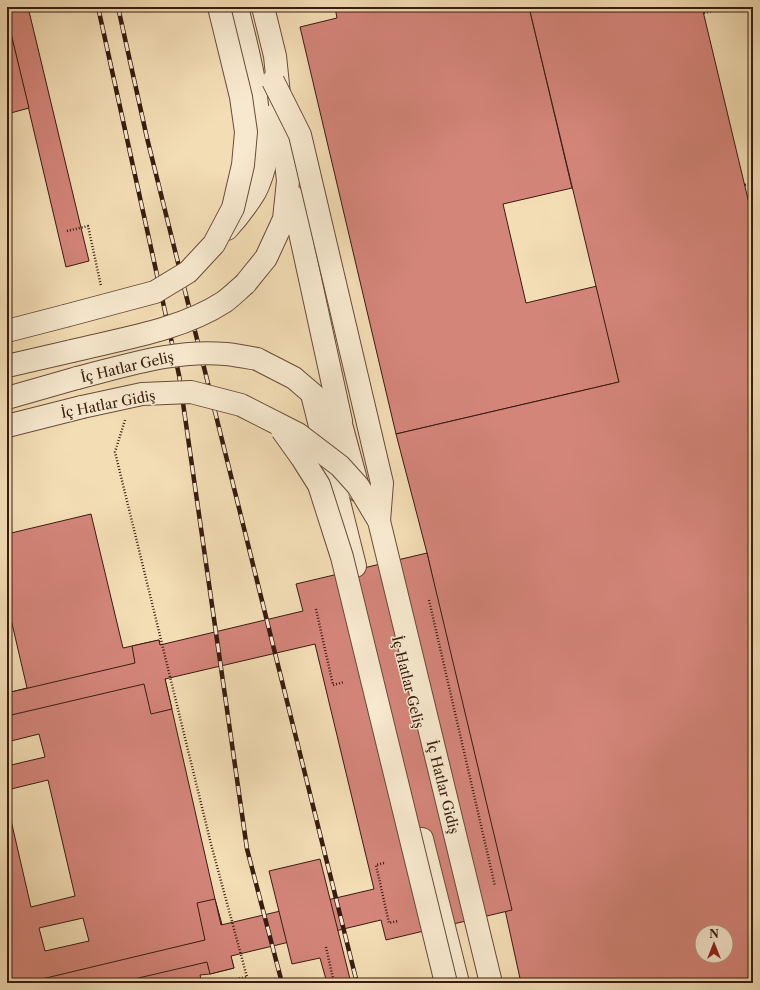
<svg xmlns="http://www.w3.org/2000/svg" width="760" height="990" viewBox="0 0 760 990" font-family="'Libre Caslon Text',serif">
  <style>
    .building { fill: #d4857a; stroke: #381c10; fill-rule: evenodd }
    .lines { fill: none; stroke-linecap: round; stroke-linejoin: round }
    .minor-casing { stroke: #674c39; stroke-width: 24 }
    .path { stroke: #381c10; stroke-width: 2.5; stroke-dasharray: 1 2; stroke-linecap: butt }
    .minor { stroke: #f7e9cf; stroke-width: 22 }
    .rail-casing { stroke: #381c10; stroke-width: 4.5 }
    .rail { stroke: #f7e9cf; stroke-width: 3; stroke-dasharray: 9; stroke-linecap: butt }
    .minor-bridge-casing { stroke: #674c39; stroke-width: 24; stroke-linecap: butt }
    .minor-bridge { stroke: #f7e9cf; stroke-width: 22 }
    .labels { text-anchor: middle; stroke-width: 3; stroke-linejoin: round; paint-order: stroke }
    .street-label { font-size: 14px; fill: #381c10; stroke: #f7e9cf }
  </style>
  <rect width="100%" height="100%" fill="#f3ddb5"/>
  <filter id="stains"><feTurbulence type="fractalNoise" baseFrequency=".005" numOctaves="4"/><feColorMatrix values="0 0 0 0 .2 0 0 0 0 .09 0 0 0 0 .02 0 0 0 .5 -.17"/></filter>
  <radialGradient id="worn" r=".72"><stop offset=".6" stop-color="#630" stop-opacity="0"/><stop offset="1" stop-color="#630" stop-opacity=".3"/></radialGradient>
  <!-- building -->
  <g class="building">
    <polygon points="7,7 28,7 89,261 66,267 7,17"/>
    <polygon points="335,7 529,7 572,188 503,204 526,303 597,286 619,382 396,434 300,27 337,18"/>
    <path d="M 529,7 L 702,7 L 753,220 L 753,983 L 521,983 L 427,553 L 396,434 L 619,382 ZM 702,932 L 726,932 L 726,956 L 702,956 Z"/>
    <polygon points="7,17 29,108 7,114"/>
    <path d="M 91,514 L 123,648 L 159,640 L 160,645 L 165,679 L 215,899 L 234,968 L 210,974 L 200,975 L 202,983 L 7,983 L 7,803 L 31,907 L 75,896 L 48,780 L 7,790 L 7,766 L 45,757 L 39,734 L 7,742 L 7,693 L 27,688 L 7,602 L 7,534 ZM 83,918 L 89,941 L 45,951 L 39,928 Z"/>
    <polygon points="427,553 512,910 386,940 381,920 231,956 234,968 210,974 207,962 117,983 25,983 205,940 197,903 215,899 221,925 374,889 315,644 165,679 172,709 151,714 144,684 7,716 7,693 135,663 132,646 159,640 160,645 303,611 296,584"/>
    <polygon points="320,859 351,983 327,983 320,958 292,964 269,871"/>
  </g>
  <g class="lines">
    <defs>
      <g id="minor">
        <path d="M 237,7 C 248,53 264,103 255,151"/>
        <polyline points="292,196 341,421"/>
        <path d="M 227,229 C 237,218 247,205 255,192 C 264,175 273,136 273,116"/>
        <polyline points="245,284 266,258 284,219 288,181 275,56 263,7"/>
        <polyline points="7,331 65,316"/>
        <polyline points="257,359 294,378 322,402 342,428 359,491"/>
        <polyline points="7,366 72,351"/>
        <polyline points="312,394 355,566"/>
        <polyline points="7,398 77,378"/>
        <polyline points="7,426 82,407"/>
        <polyline points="422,839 458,983"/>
      </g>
    </defs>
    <!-- minor casing -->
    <use href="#minor" class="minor-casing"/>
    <!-- path -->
    <g class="path">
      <polyline points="704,13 730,7"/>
      <polyline points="745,185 753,183"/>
      <polyline points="748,199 753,197"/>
      <polyline points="67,231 88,226 101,286"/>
      <polyline points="125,420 115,452 211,844 247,977 231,980 232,983"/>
      <polyline points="429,600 495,886"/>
      <polyline points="316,609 333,685 344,682"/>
      <polyline points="384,863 376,865 389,923 398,921"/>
      <polyline points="326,947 334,983"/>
    </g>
    <!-- minor -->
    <use href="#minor" class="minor"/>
    <defs>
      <g id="rail">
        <polyline points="98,7 179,375 247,849 282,983"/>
        <polyline points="118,7 147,138 357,983"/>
      </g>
    </defs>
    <!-- rail casing -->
    <use href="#rail" class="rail-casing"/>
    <!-- rail -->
    <use href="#rail" class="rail"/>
    <defs>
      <g id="minor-bridge">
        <polyline points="273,81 300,135 382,483 379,521"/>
        <polyline points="65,316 155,292 188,272 214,244 233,208 243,165 246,132 241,97 219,7"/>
        <path d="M 72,351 C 121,339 181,330 224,302 C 231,297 238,290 245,284"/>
        <path d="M 77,378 C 125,366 175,349 226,354 C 236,355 246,357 257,359"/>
        <polyline points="82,407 142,394 191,392 241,405 298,434 340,466 358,486 379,521 491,983"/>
        <polyline points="282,430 302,458 319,485 342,557 446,983"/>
      </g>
    </defs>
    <!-- minor-bridge casing -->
    <use href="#minor-bridge" class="minor-bridge-casing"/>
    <!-- minor-bridge -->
    <use href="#minor-bridge" class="minor-bridge"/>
  </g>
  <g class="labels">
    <!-- street labels -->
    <g class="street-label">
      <text transform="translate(127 367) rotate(-13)" y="5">İç Hatlar Geliş</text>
      <text transform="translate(108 404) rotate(-11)" y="5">İç Hatlar Gidiş</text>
      <text transform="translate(408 682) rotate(76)" y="5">İç Hatlar Geliş</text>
      <text transform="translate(443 787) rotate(76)" y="5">İç Hatlar Gidiş</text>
    </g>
  </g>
  <!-- margin -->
  <rect width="760" height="990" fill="none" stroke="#f3ddb5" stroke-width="24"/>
  <rect x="8" y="8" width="744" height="974" fill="none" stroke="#381c10" stroke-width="2"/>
  <rect x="12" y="12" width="736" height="966" fill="none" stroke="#381c10"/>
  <!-- north arrow -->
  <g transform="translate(714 944)"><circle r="19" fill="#f7e9cf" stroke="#ab9783"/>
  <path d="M0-3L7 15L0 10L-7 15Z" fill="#8f2418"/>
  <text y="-6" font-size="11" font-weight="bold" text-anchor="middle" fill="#381c10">N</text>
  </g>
  <rect width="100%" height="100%" filter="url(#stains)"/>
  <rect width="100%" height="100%" fill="url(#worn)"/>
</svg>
